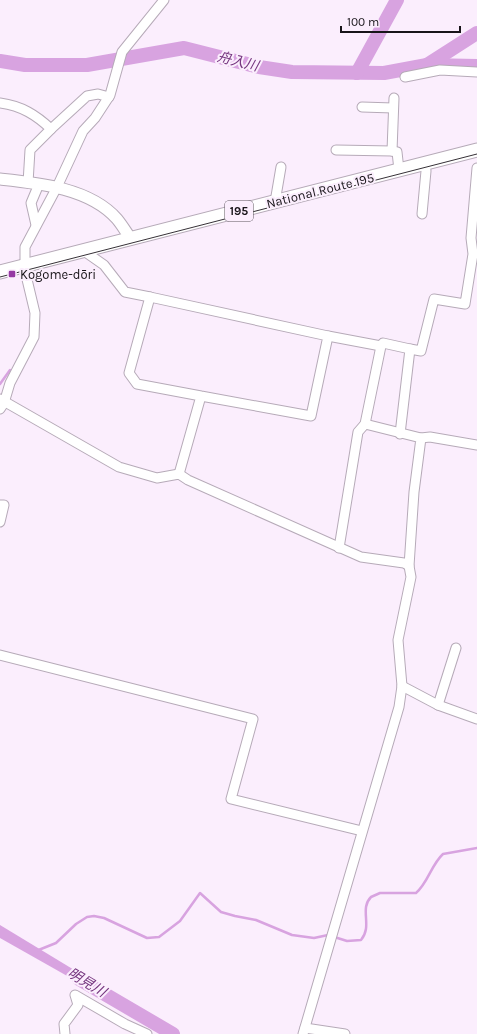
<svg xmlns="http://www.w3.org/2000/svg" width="477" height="1034" viewBox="0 0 477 1034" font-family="Karla,'Noto Sans JP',sans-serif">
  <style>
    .water { fill: #d8a3e0 }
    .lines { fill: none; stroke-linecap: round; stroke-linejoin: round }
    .stream { stroke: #d8a3e0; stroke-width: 2.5 }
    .river { stroke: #d8a3e0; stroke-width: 14 }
    .minor-casing { stroke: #b6aab8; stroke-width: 11 }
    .major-casing { stroke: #b6aab8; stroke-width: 13 }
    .highway-casing { stroke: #b6aab8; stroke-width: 15 }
    .minor { stroke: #fff; stroke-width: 9 }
    .major { stroke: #fff; stroke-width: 11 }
    .highway { stroke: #fff; stroke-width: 13 }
    .tram { stroke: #363137; stroke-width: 1 }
    .poi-dot { fill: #9539a3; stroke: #fbeefd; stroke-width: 1.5 }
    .labels { text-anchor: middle; stroke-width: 4; stroke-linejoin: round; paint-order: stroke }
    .shield { fill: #fbeefd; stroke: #5c555d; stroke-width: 1 }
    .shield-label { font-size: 12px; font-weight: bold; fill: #181419 }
    .street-label { font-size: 13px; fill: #181419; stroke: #fbeefd }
    .poi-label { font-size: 13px; fill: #181419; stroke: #fbeefd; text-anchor: start }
    .water-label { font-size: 14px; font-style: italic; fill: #75367f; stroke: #fbeefd }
  </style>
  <rect width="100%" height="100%" fill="#fbeefd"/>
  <!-- water -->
  <polygon class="water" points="0,925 99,985 92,990 0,938"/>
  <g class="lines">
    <!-- stream -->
    <g class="stream">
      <polyline points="0,384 10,370"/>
      <path d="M 36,951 L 56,943 L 76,924 L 87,917 L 94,916 L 104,918 L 147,938 L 159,937 L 180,921 L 200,893 L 221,912 L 235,916 L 256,920 L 292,935 L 314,938 L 328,935 L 347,941 L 361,940 C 373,926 359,909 371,897 L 380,893 L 416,893 C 428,883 431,865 443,854 L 477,848"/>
    </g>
    <!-- river -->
    <g class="river">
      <polyline points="0,61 25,65 87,65 184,48 259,67 292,72 384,73 427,65 477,66"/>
      <polyline points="427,65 477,33"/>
      <polyline points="357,73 397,0"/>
      <polyline points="79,979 173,1034"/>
    </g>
    <defs>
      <g id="minor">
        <polyline points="405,77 440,70 477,72"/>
        <path d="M 0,103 C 22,106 36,115 51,129 L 30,150 L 28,183"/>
        <polyline points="362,107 393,108"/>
        <polyline points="51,129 87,96 98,94 109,97"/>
        <polyline points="336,150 392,151 397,152 399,170"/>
        <polyline points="392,151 394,98"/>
        <polyline points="275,202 281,167"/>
        <polyline points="422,214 426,171 425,163"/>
        <polyline points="36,225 31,203 39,184"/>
        <polyline points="84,251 104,265 125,292 150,297"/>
        <polyline points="328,336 381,346 383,343 410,349 400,434"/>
        <polyline points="410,349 421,351 434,299 465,304 473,254 471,238 477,168"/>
        <polyline points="0,399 119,467 157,478 179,474 188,480 361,557 404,563 409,566 411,577 398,640 402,686 399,707 303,1034"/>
        <polyline points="0,409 4,403 10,383 34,337 35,313 25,271 25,247 57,187 83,131 95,118 110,95 122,52 164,0"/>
        <polyline points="365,424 381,346"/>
        <polyline points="421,438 430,437 477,445"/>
        <polyline points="179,474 201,396 137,384 129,373 150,297 328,336 311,416 201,396"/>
        <polyline points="0,505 4,505 0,522"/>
        <polyline points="339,548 358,432 365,424 421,438 414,492 409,566"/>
        <polyline points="0,655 253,719 231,799 362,831"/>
        <polyline points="402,686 438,705 477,719"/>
        <polyline points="438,705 456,648"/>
        <polyline points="305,1028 345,1034"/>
        <polyline points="65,1034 64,1024 78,1005 75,995 125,1024 147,1034"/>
      </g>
      <path id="major" d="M 0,179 C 38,183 90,188 117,219 C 122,225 126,232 131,239"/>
      <polyline id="highway" points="0,272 477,150"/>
    </defs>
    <!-- minor casing -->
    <use href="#minor" class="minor-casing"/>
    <!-- major casing -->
    <use href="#major" class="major-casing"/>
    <!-- highway casing -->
    <use href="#highway" class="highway-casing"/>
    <!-- minor -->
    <use href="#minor" class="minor"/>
    <!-- major -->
    <use href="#major" class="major"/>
    <!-- highway -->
    <use href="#highway" class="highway"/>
    <!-- tram -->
    <polyline class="tram" points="0,277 477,154"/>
  </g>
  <!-- markers -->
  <rect class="poi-dot" x="8" y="270" width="8" height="8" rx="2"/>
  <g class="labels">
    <!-- shield labels -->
    <rect class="shield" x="225" y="201" width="28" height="20" rx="3"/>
    <g class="shield-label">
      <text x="239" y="215">195</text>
    </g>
    <!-- street labels -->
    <g class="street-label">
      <text transform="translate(320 190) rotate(-14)" y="5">National Route 195</text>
    </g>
    <!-- poi labels -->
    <g class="poi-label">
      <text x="20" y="279">Kogome-dōri</text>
    </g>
    <!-- water labels -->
    <g class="water-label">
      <text transform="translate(238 61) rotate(14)" y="5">舟入川</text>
      <text transform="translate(87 982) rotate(31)" y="5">明見川</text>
    </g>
  </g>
  <!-- scale -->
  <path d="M341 26v6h119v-6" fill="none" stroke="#181419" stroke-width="2"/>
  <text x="347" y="26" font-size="12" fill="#181419" stroke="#fbeefd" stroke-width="3" paint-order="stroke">100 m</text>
</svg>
